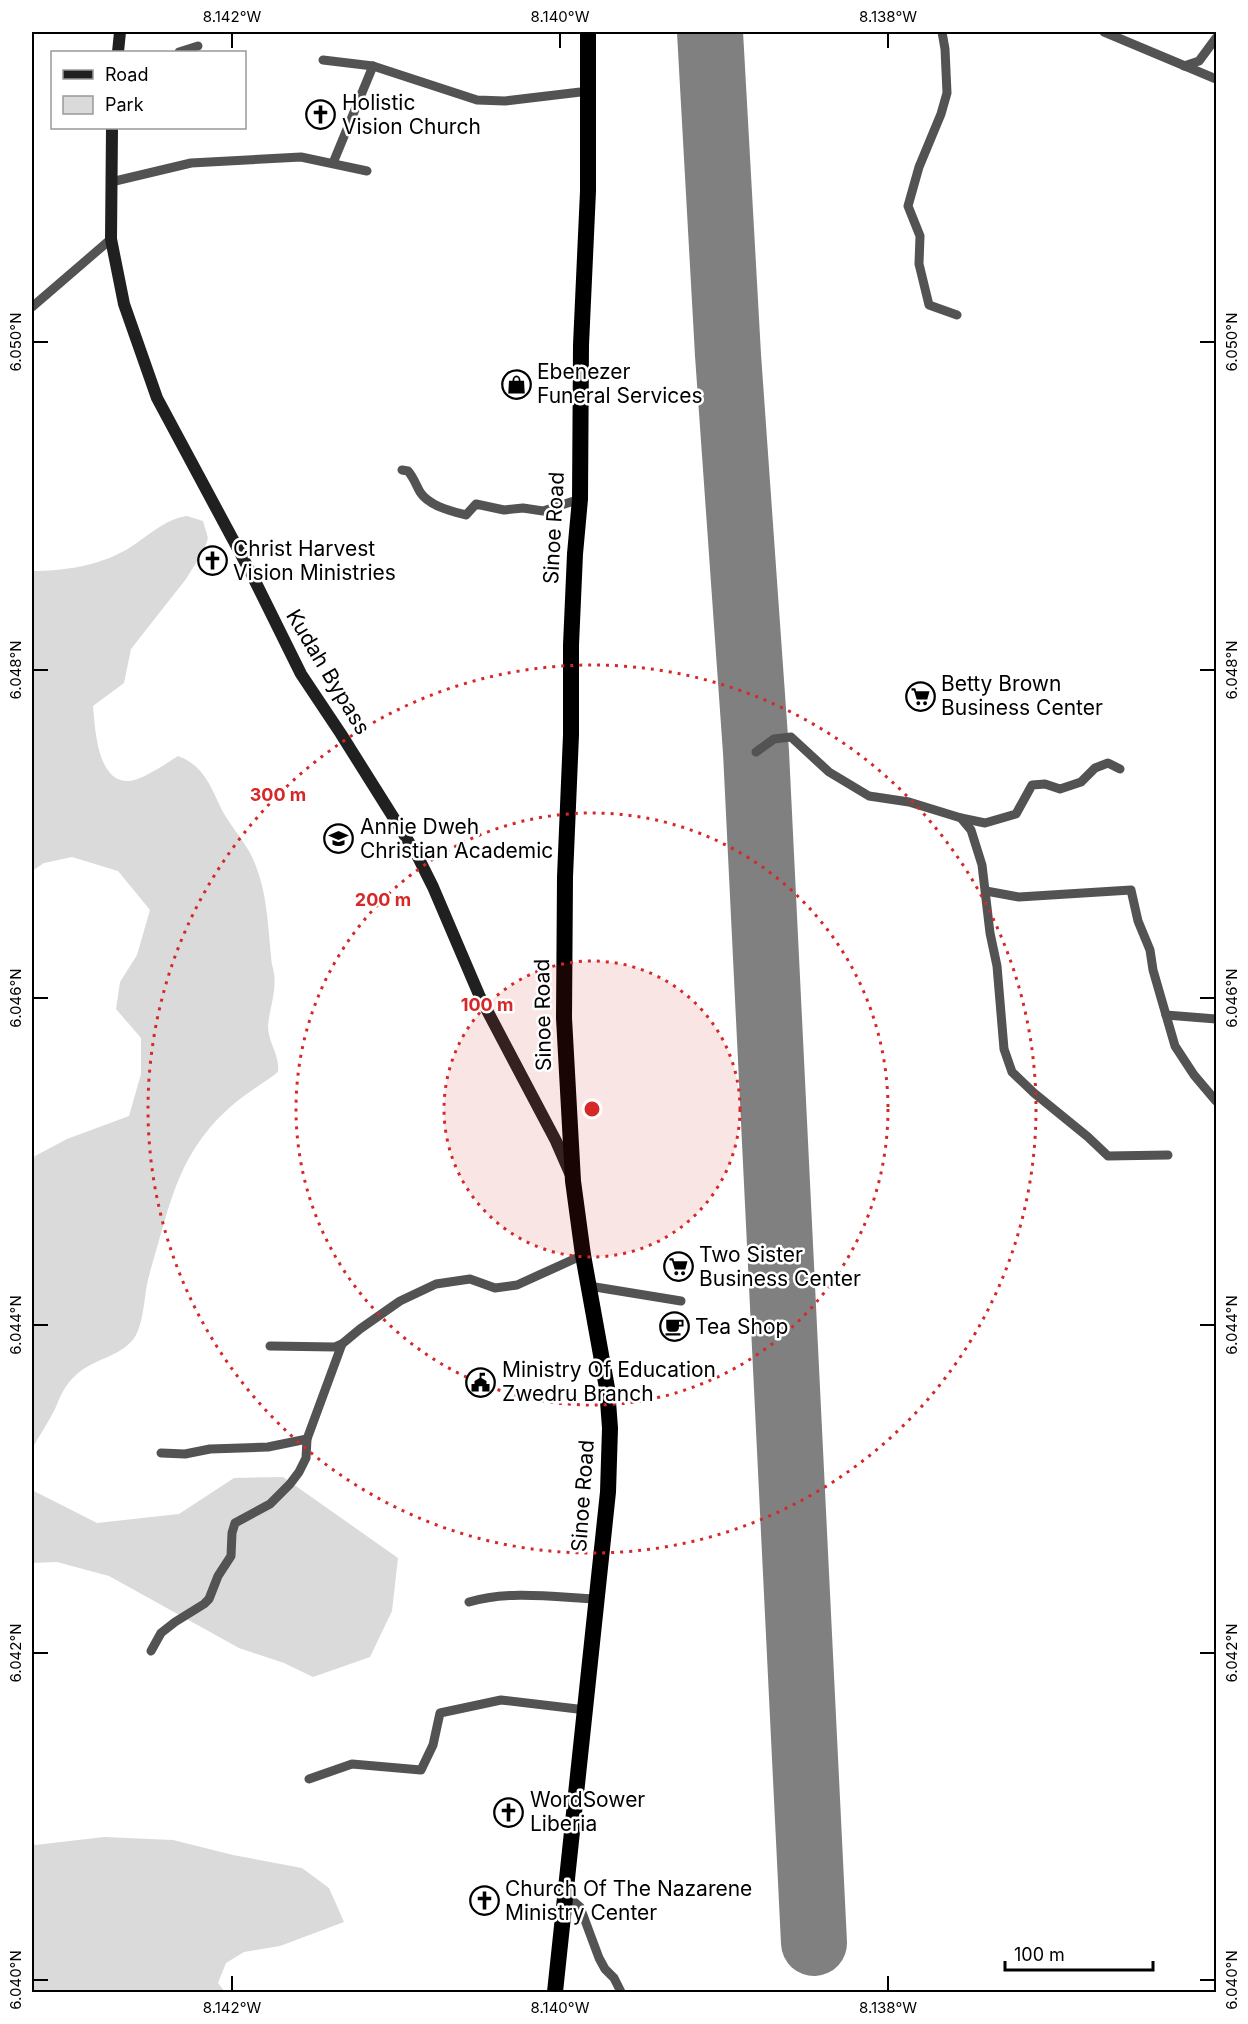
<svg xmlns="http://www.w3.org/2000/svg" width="1248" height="2024" viewBox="0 0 1248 2024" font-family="Inter,sans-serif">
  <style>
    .green { fill: #dadada }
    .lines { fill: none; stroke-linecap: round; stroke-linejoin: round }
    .runway { stroke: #808080; stroke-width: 66 }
    .street { stroke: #535353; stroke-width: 9 }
    .secondary { stroke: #202020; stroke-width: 12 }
    .highway { stroke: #000; stroke-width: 16 }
    .ticks { fill: none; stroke: #000; stroke-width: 2 }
    .ring { fill: none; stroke: #d62828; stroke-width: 3; stroke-dasharray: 3 6 }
    .labels { text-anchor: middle; stroke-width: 5; stroke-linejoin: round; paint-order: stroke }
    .poi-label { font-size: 21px; fill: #000; stroke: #fff; text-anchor: start }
    .street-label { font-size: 21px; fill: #000; stroke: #fff }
    .centre { fill: #d62828; stroke: #fff; stroke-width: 3 }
    .ring-label { font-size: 18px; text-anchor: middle; font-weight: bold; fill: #d62828; stroke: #fff; stroke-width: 5; stroke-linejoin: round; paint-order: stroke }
    .neatline { fill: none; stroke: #000; stroke-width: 2 }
    .ticks-label { font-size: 15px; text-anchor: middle; fill: #000 }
  </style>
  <rect width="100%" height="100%" fill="#fff"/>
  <!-- green -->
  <g class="green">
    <path d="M 187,516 L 203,521 L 208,538 L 204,550 L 186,579 L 131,649 L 124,683 L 93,706 C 95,727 97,782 128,781 C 141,781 167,763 178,756 C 205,766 211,788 223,812 C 232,828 246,843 253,859 C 268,892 268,930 272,965 C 279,985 270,1005 268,1026 C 268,1043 280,1055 278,1072 C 261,1085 243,1095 227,1110 C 176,1157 169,1209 150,1272 C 144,1291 145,1318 136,1335 C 125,1356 92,1359 76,1375 C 64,1386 61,1395 55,1409 C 48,1423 39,1436 32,1449 L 32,1161 L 35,1156 L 67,1139 L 129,1116 L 141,1074 L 141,1038 L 116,1009 L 120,982 L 137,955 L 150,910 L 118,871 L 72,857 L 44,863 L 32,871 L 32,571 C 64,571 97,566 126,550 C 146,538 164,519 187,516 Z"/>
    <polygon points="283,1477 398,1558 392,1611 370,1657 313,1677 284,1663 239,1648 109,1576 57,1562 32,1563 32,1490 97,1523 179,1514 234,1478"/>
    <polygon points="104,1837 173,1840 233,1855 302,1868 329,1888 344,1922 280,1946 244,1952 226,1963 218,1983 225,1992 32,1992 32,1841 35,1845"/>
  </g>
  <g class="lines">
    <!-- runway -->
    <polyline class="runway" points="710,32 728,355 756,752 814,1943"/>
    <!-- street -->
    <g class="street">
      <polyline points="942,32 945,49 947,93 941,114 919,167 908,206 920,236 919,264 929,305 957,315"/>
      <polyline points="1104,32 1216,79"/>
      <polyline points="179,52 198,46"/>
      <polyline points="323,60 373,66 477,100 505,101 589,91"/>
      <polyline points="1184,66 1199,61 1216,38"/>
      <polyline points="333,163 373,66"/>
      <polyline points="111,182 191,163 301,157 367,171"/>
      <polyline points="32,307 111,239"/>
      <path d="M 402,470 L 408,471 C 414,478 416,485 420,492 C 429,506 451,511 466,515 L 476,504 L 504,510 L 523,508 L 543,511 L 580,499"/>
      <polyline points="756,752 774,739 791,737 829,772 869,796 909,802 961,818 971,830 982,865 990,933 997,966 1004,1049 1012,1072 1034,1093 1088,1137 1108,1156 1168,1155"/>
      <polyline points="961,818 985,823 1016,814 1032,785 1045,784 1060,789 1081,782 1095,768 1108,763 1120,769"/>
      <polyline points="986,891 1019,897 1131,890 1138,921 1150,950 1153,970 1166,1015 1216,1019"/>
      <polyline points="1166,1015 1175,1046 1194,1075 1216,1101"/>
      <polyline points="589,1286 681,1301"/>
      <polyline points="270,1346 335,1347 342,1344"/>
      <polyline points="161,1453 185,1454 210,1449 268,1447 307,1439"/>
      <path d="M 469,1602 C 509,1590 555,1597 596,1599"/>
      <polyline points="151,1651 161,1633 175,1622 204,1604 209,1599 218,1576 231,1556 232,1533 235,1523 270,1504 290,1484 299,1472 306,1458 307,1439 342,1344 360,1329 400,1301 436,1284 470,1279 495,1288 517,1285 583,1255"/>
      <polyline points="309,1779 352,1764 421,1770 433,1745 440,1713 501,1700 586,1710"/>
      <polyline points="566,1895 580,1907 599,1958 605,1969 614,1978 621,1992"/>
    </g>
    <!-- secondary -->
    <g class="secondary">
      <polyline points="118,52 120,32"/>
      <polyline points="112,128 111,239 124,304 157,398 252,575 301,674 341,734 417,855 433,887 480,997 556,1141 570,1173"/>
    </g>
    <!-- highway -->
    <polyline class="highway" points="555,1992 608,1492 610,1428 607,1388 583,1255 573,1181 564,1018 565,877 571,735 571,645 575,554 580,499 581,345 588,191 588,32"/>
  </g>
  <!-- ticks -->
  <path class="ticks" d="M 232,33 L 232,48M 560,33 L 560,48M 888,33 L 888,48M 33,342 L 48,342M 1200,342 L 1215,342M 33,670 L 48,670M 1200,670 L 1215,670M 33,998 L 48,998M 1200,998 L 1215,998M 33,1325 L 48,1325M 1200,1325 L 1215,1325M 33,1653 L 48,1653M 1200,1653 L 1215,1653M 232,1976 L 232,1991M 560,1976 L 560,1991M 888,1976 L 888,1991M 33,1980 L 48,1980M 1200,1980 L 1215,1980"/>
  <!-- distance rings -->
  <circle cx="592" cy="1109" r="148" fill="#d62828" fill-opacity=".12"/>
  <g class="ring">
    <circle cx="592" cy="1109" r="148"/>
    <circle cx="592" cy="1109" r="296"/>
    <circle cx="592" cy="1109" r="444"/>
  </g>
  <!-- icons -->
  <defs>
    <symbol id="church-ring" viewBox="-11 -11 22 22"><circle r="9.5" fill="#fff" stroke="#000" stroke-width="1.5"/><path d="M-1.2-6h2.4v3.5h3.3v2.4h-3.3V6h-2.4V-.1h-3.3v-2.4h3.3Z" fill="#000"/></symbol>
    <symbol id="shop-ring" viewBox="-11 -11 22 22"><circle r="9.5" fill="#fff" stroke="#000" stroke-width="1.5"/><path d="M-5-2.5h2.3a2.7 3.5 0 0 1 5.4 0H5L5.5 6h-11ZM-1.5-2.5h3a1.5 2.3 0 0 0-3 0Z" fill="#000"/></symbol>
    <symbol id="supermarket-ring" viewBox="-11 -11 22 22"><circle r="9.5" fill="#fff" stroke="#000" stroke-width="1.5"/><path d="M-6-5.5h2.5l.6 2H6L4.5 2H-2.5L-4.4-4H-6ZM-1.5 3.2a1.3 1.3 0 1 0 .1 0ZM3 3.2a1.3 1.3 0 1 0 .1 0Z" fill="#000"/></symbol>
    <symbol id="school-ring" viewBox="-11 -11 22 22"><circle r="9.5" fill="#fff" stroke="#000" stroke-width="1.5"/><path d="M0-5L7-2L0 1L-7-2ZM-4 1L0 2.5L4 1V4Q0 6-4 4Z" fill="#000"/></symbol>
    <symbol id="cafe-ring" viewBox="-11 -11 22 22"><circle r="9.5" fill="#fff" stroke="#000" stroke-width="1.5"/><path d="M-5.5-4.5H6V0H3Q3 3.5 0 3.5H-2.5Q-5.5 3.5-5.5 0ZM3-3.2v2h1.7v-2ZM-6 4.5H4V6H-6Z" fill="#000"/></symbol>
    <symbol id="civic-ring" viewBox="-11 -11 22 22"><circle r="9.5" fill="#fff" stroke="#000" stroke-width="1.5"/><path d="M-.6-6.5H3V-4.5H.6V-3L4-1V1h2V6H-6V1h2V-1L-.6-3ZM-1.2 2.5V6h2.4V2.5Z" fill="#000"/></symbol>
  </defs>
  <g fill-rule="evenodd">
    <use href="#church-ring" x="304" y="98" width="33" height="33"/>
    <use href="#shop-ring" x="500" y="368" width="33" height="33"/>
    <use href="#church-ring" x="196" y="544" width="33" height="33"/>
    <use href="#supermarket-ring" x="904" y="680" width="33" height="33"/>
    <use href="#school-ring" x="322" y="822" width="33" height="33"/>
    <use href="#supermarket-ring" x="662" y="1250" width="33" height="33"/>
    <use href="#cafe-ring" x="658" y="1310" width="33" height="33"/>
    <use href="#civic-ring" x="464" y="1366" width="33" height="33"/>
    <use href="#church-ring" x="492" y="1796" width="33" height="33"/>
    <use href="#church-ring" x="468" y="1884" width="33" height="33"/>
  </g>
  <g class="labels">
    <!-- poi labels -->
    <g class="poi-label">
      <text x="342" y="110">Holistic<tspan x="342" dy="24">Vision Church</tspan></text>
      <text x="537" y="379">Ebenezer<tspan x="537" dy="24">Funeral Services</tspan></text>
      <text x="233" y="556">Christ Harvest<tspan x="233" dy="24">Vision Ministries</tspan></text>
      <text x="941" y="691">Betty Brown<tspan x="941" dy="24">Business Center</tspan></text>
      <text x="360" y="834">Annie Dweh<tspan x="360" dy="24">Christian Academic</tspan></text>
      <text x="699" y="1262">Two Sister<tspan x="699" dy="24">Business Center</tspan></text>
      <text x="695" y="1334">Tea Shop</text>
      <text x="502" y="1377">Ministry Of Education<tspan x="502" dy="24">Zwedru Branch</tspan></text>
      <text x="530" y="1807">WordSower<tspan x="530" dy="24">Liberia</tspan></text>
      <text x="505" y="1896">Church Of The Nazarene<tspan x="505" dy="24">Ministry Center</tspan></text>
    </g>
    <!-- street labels -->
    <g class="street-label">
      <text transform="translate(554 528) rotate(-87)" y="7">Sinoe Road</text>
      <text transform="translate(328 672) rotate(59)" y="7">Kudah Bypass</text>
      <text transform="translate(543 1015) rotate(-91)" y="7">Sinoe Road</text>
      <text transform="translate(583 1496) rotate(-86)" y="7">Sinoe Road</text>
    </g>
  </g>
  <circle cx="592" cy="1109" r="9" class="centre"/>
  <g class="ring-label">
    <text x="278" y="801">300 m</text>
    <text x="383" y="906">200 m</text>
    <text x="487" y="1011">100 m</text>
  </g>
  <!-- border -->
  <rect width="1248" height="2024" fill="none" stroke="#ffffff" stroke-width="66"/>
  <!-- legend -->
  <rect x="51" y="51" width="195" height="78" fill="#ffffff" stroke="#999999" stroke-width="1.5"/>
  <rect x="63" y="70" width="30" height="9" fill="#202020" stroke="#999999" stroke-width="1.5"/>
  <text x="105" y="81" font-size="18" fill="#000000">Road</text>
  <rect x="63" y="96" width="30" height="18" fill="#dadada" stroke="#999999" stroke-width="1.5"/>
  <text x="105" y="111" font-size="18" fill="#000000">Park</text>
  <!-- scale -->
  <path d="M1005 1961v9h148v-9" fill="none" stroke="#000000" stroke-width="3"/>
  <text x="1014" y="1961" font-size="18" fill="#000000" stroke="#ffffff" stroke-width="4.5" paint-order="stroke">100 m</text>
  <rect x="33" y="33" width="1182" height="1958" class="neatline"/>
  <g class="ticks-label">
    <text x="232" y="22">8.142°W</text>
    <text x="560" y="22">8.140°W</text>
    <text x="888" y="22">8.138°W</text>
    <text transform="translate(16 342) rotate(-90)" y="5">6.050°N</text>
    <text transform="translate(1232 342) rotate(-90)" y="5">6.050°N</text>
    <text transform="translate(16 670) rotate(-90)" y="5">6.048°N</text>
    <text transform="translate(1232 670) rotate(-90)" y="5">6.048°N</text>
    <text transform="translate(16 998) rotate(-90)" y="5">6.046°N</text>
    <text transform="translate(1232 998) rotate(-90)" y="5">6.046°N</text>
    <text transform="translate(16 1325) rotate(-90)" y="5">6.044°N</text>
    <text transform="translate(1232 1325) rotate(-90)" y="5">6.044°N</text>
    <text transform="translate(16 1653) rotate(-90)" y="5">6.042°N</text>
    <text transform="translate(1232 1653) rotate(-90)" y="5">6.042°N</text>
    <text transform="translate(16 1980) rotate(-90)" y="5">6.040°N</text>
    <text transform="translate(1232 1980) rotate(-90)" y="5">6.040°N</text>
    <text x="232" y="2013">8.142°W</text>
    <text x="560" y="2013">8.140°W</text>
    <text x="888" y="2013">8.138°W</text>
  </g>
</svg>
